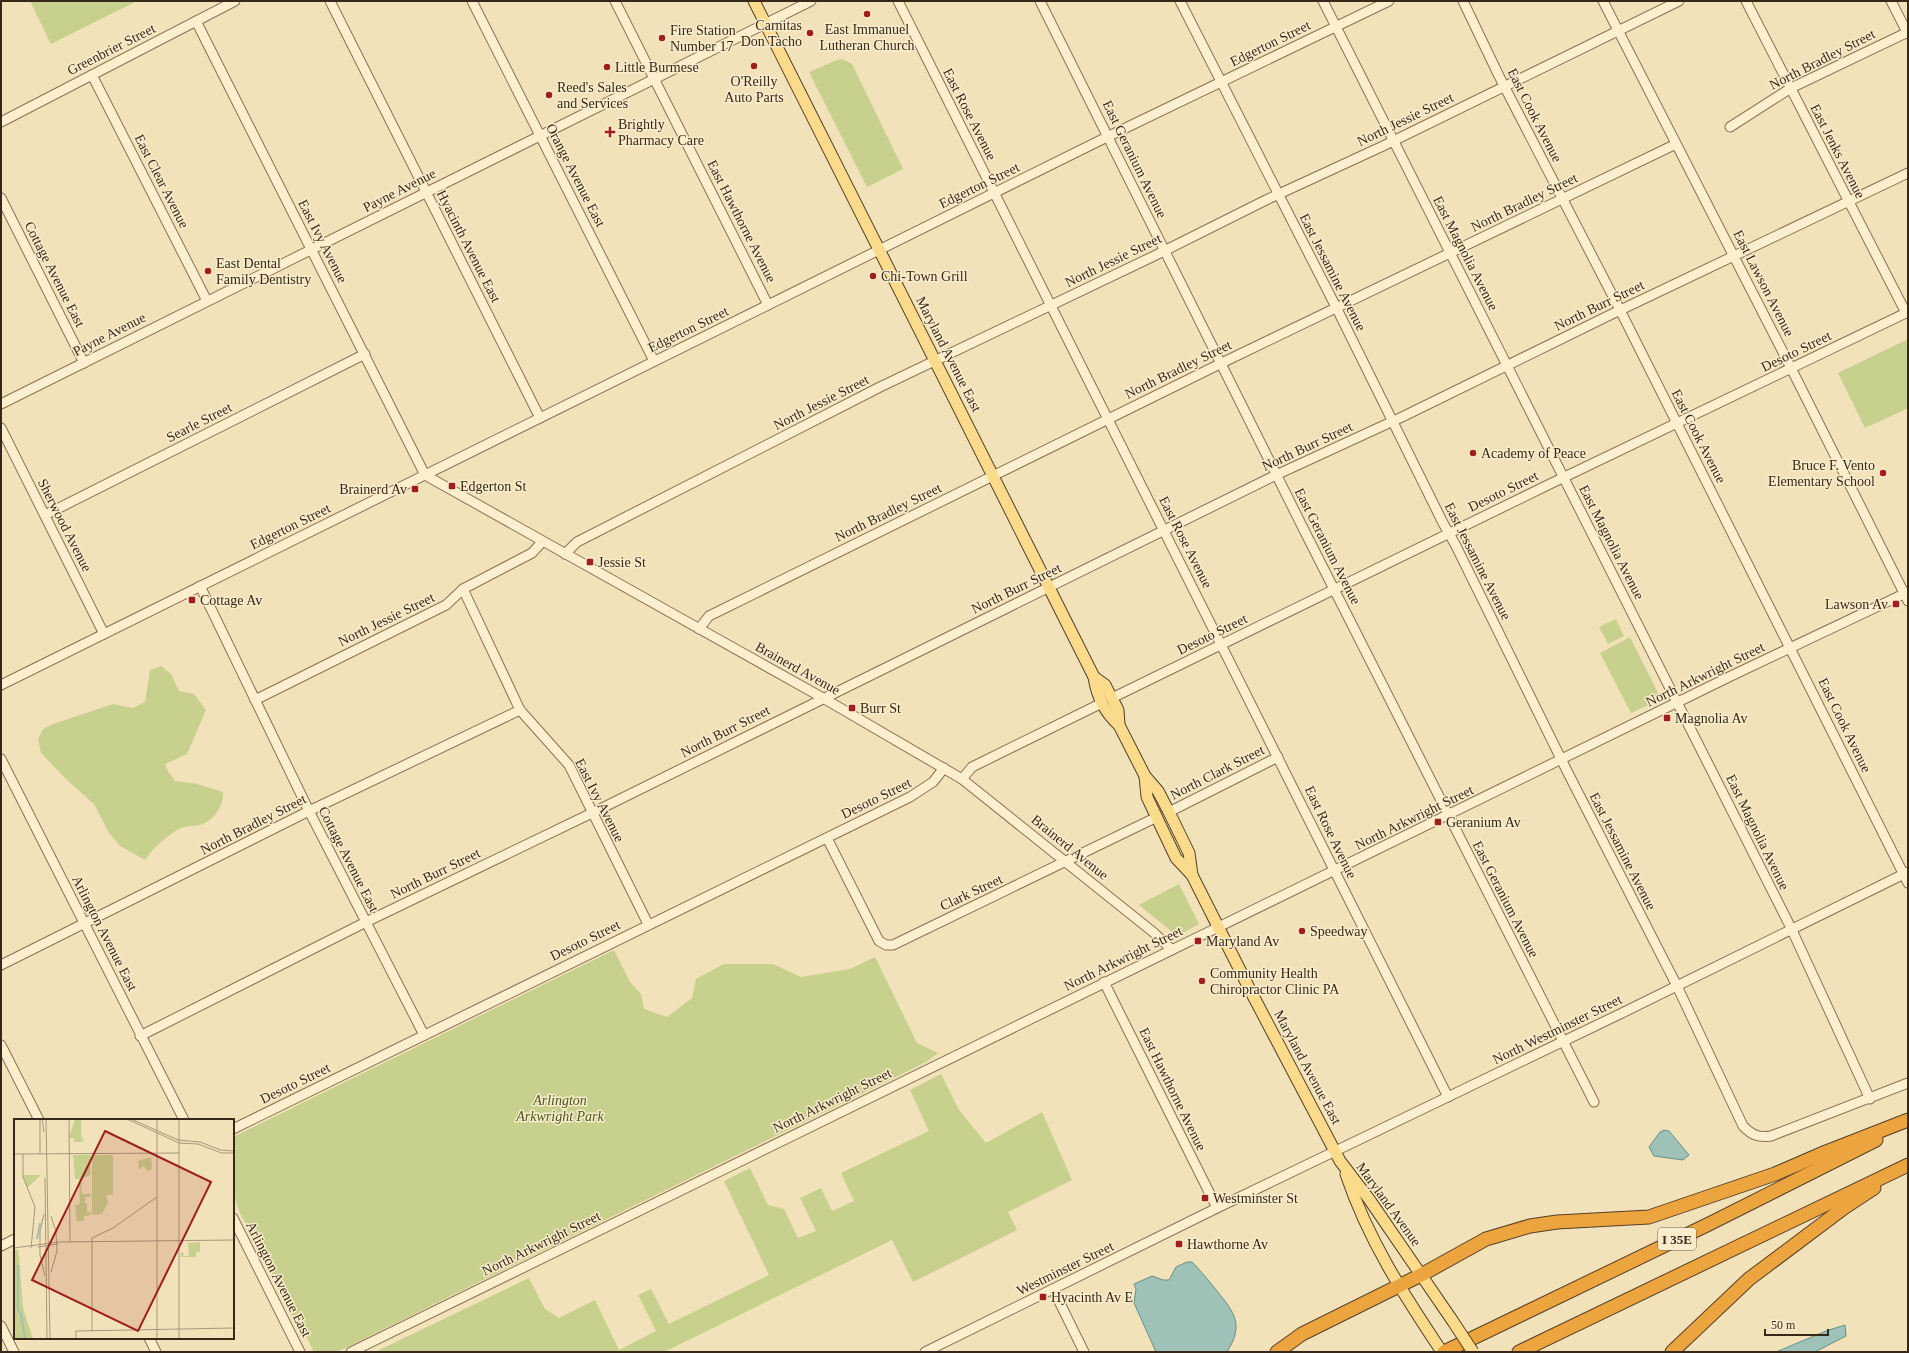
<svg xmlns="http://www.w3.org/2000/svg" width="1909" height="1353" viewBox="0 0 1909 1353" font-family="Georgia,serif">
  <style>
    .green { fill: #c7d08d }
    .water { fill: #9fc2b8; stroke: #669086 }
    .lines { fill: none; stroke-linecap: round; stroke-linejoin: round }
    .minor-casing { stroke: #8a7153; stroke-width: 11 }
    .major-casing { stroke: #563f28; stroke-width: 13 }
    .highway-casing { stroke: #563f28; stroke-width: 15 }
    .minor { stroke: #fcefcd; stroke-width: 9 }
    .major { stroke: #fadb8c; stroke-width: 11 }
    .highway { stroke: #eca43f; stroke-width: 13 }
    .major-bridge-casing { stroke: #563f28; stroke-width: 13; stroke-linecap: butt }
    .major-bridge { stroke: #fadb8c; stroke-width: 11 }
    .poi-dot { fill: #9e1f1d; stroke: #f9ecca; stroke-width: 1.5 }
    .labels { text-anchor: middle; stroke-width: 3; stroke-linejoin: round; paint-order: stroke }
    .shield { fill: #f9ecca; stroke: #71634e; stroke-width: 1 }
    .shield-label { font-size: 13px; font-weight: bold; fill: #372819 }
    .poi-label { font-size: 14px; fill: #372819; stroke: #f9ecca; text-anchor: start }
    .street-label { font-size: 14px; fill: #372819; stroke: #f9ecca }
    .park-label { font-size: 14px; font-style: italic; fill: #46561e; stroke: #f9ecca }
    .inset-river { fill: none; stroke: #9fc2b8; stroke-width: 2 }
    .inset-road { fill: none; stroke: #a7987a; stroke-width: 1 }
    .view { fill: #9e1f1d; fill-opacity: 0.15; stroke: #9e1f1d; stroke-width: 2 }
    .inset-edge { fill: none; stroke: #372819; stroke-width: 2 }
  </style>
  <rect width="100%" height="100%" fill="#f2e2ba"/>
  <!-- green -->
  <g class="green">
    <polygon points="30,1 137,1 51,44"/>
    <polygon points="842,59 852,64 903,169 867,187 809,72 837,60"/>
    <polygon points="1908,339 1908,408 1865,428 1838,373"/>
    <polygon points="1616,619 1624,636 1608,644 1599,627"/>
    <polygon points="1630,637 1661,699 1631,713 1600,653"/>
    <path d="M 161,666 L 171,674 L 179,691 L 194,694 L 206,710 L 187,754 L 165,764 L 168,771 L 175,781 L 197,784 L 223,792 C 224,805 214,821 200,825 C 194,826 185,826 179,829 C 165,837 154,847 145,860 L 120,846 L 109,833 L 94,804 L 68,781 L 41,753 L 38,739 L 43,729 L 53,724 L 113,704 L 133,708 L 145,702 L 150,670 Z"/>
    <polygon points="1179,884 1199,924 1183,933 1176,935 1139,905"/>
    <path d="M 614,950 L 630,982 L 641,994 L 644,1009 L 667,1017 L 692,998 L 696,979 L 724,964 L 773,964 L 801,977 L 850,969 L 875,957 L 917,1043 L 938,1053 L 926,1062 L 337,1352 L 314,1352 L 306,1336 L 301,1335 L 247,1225 C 228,1200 233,1167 233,1137 Z"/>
    <polygon points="941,1074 959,1110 986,1143 1042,1112 1072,1180 1008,1212 1017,1230 913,1282 892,1240 664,1352 375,1352 529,1278 545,1309 559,1318 595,1300 619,1350 656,1331 638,1295 651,1289 669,1324 769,1275 724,1181 750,1168 768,1205 784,1209 798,1238 816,1231 800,1198 821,1188 832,1211 854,1201 841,1173 929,1131 910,1090"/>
  </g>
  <!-- water -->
  <g class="water">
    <polygon points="1664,1130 1669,1131 1689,1155 1683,1160 1654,1156 1649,1147 1660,1132"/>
    <path d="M 1187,1262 L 1192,1262 C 1201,1271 1209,1281 1217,1291 C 1235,1313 1244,1325 1227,1352 L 1156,1352 L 1134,1303 L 1136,1289 L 1134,1284 L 1152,1276 L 1163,1280 L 1169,1280 L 1176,1267 Z"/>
    <polygon points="1845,1325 1846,1336 1815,1352 1776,1352 1826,1331"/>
  </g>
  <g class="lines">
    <defs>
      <g id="minor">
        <polyline points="330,1 540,418"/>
        <polyline points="472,1 654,361"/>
        <polyline points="615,1 768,305"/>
        <polyline points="898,1 1448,1097"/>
        <polyline points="1040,1 1305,532 1594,1102"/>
        <path d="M 1180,1 L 1337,309 L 1443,523 L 1455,544 L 1567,771 L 1677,986 L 1743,1126 C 1752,1135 1758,1138 1771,1136 L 1908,1083"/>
        <polyline points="1323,1 1791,928 1870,1099"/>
        <polyline points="1463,1 1499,76 1620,310 1908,883"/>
        <polyline points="1603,1 1787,360 1908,601"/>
        <polyline points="1746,1 1906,313"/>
        <polyline points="1891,1 1908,34"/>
        <polyline points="196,21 425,475"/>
        <polyline points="92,75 207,301"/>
        <polyline points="1,122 235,1"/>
        <polyline points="1730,127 1791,88 1908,32"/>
        <polyline points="1,198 84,363"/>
        <polyline points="1,404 811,1"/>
        <polyline points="1,428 104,634"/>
        <polyline points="425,475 823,698 962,779 1153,932 1172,950"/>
        <polyline points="45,515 365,354"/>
        <polyline points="565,554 577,542 880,387 1154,256 1266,200 1383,146 1679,1"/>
        <polyline points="200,586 309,811 424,1035"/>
        <polyline points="463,589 520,710 569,765 648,924"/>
        <polyline points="699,629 709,616 1232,358 1676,144"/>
        <polyline points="1,685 1109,136 1389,1"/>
        <polyline points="1112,698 1552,483 1908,312"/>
        <polyline points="255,700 446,605 463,589 532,553 542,542"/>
        <polyline points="1,759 184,1120"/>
        <polyline points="962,779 972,767 1102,703"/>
        <polyline points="1169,812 1278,757"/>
        <polyline points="827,838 879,941 886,945 893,945 1157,817"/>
        <polyline points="1,965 309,811 520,710"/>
        <polyline points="1104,982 1217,1208"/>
        <polyline points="140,1036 366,922 592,813 1276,475 1402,417 1612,314 1908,173"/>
        <polyline points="1,1045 39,1120"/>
        <polyline points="233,1129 910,797 933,782 944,768"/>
        <polyline points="233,1218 300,1352"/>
        <polyline points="1,1246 15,1239"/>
        <polyline points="1053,1289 1084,1352"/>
        <polyline points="1,1326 14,1352"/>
        <polyline points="149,1338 156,1352"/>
        <polyline points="351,1352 1733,675 1908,592"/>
        <polyline points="925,1352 1217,1208 1620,1014 1908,872"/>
      </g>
      <g id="major">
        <path d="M 754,1 L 1094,677 C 1097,697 1104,712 1119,725"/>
        <polyline points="1094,677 1105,685 1118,710 1119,725 1145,776 1158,791 1169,812 1189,853 1192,875"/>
        <polyline points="1145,776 1147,797 1176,858 1192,875 1249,988 1340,1161 1369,1199 1452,1320"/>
        <path d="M 1346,1174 C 1368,1240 1404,1295 1442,1352"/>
      </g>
      <g id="highway">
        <polyline points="1277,1352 1302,1334 1421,1275 1486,1239 1530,1226 1557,1222 1649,1217 1775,1174 1826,1152 1908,1120"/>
        <polyline points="1444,1352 1709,1224 1876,1140"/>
        <polyline points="1519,1352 1908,1165"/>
        <polyline points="1672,1352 1749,1279 1845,1207 1874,1188"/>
      </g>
    </defs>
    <!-- minor casing -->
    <use href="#minor" class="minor-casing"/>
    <!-- major casing -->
    <use href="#major" class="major-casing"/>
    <!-- highway casing -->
    <use href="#highway" class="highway-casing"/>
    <!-- minor -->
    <use href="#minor" class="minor"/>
    <!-- major -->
    <use href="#major" class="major"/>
    <!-- highway -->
    <use href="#highway" class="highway"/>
    <defs>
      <polyline id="major-bridge" points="1452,1320 1473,1352"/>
    </defs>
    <!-- major-bridge casing -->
    <use href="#major-bridge" class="major-bridge-casing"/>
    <!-- major-bridge -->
    <use href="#major-bridge" class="major-bridge"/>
  </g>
  <!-- markers -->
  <g class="poi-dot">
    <circle cx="867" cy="14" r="4"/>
    <circle cx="810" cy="33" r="4"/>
    <circle cx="662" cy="38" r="4"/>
    <circle cx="754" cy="66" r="4"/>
    <circle cx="607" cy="67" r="4"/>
    <circle cx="549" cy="95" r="4"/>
    <path d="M608 126h4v4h4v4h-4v4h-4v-4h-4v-4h4z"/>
    <circle cx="208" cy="271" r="4"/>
    <circle cx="873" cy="276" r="4"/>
    <circle cx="1473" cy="453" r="4"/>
    <circle cx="1883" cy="473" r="4"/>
    <rect x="448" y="482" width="8" height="8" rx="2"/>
    <rect x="411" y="485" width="8" height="8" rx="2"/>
    <rect x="586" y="558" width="8" height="8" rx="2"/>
    <rect x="188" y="596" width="8" height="8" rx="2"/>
    <rect x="1892" y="600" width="8" height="8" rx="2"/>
    <rect x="848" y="704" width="8" height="8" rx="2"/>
    <rect x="1663" y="714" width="8" height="8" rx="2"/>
    <rect x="1434" y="818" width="8" height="8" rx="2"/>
    <circle cx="1302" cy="931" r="4"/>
    <rect x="1194" y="937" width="8" height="8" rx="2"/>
    <circle cx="1202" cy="981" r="4"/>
    <rect x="1201" y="1194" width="8" height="8" rx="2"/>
    <rect x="1175" y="1240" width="8" height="8" rx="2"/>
    <rect x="1039" y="1293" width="8" height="8" rx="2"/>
  </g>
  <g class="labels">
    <!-- shield labels -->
    <rect class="shield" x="1658" y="1228" width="38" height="22" rx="3"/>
    <g class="shield-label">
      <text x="1677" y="1244">I 35E</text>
    </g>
    <!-- poi labels -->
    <g class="poi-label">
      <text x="802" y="30" text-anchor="end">Carnitas<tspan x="802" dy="16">Don Tacho</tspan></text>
      <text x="867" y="34" text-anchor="middle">East Immanuel<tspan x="867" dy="16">Lutheran Church</tspan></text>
      <text x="670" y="35">Fire Station<tspan x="670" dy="16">Number 17</tspan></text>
      <text x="615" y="72">Little Burmese</text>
      <text x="754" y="86" text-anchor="middle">O'Reilly<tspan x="754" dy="16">Auto Parts</tspan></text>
      <text x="557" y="92">Reed's Sales<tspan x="557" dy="16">and Services</tspan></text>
      <text x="618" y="129">Brightly<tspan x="618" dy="16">Pharmacy Care</tspan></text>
      <text x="216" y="268">East Dental<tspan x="216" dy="16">Family Dentistry</tspan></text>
      <text x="881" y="281">Chi-Town Grill</text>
      <text x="1481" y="458">Academy of Peace</text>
      <text x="1875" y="470" text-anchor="end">Bruce F. Vento<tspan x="1875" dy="16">Elementary School</tspan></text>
      <text x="460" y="491">Edgerton St</text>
      <text x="407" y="494" text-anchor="end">Brainerd Av</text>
      <text x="598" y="567">Jessie St</text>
      <text x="200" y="605">Cottage Av</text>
      <text x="1888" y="609" text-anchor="end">Lawson Av</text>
      <text x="860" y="713">Burr St</text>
      <text x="1675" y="723">Magnolia Av</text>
      <text x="1446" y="827">Geranium Av</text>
      <text x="1310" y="936">Speedway</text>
      <text x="1206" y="946">Maryland Av</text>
      <text x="1210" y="978">Community Health<tspan x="1210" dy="16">Chiropractor Clinic PA</tspan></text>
      <text x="1213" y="1203">Westminster St</text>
      <text x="1187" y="1249">Hawthorne Av</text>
      <text x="1051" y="1302">Hyacinth Av E</text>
    </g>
    <!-- street labels -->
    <g class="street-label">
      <text transform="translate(1270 43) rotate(-26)" y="5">Edgerton Street</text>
      <text transform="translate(111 49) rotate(-27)" y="5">Greenbrier Street</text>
      <text transform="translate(1822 59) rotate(-27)" y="5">North Bradley Street</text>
      <text transform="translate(970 114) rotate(63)" y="5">East Rose Avenue</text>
      <text transform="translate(1535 115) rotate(63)" y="5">East Cook Avenue</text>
      <text transform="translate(1405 119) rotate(-26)" y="5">North Jessie Street</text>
      <text transform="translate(1838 151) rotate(63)" y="5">East Jenks Avenue</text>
      <text transform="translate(1135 159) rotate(64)" y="5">East Geranium Avenue</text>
      <text transform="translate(576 175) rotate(63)" y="5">Orange Avenue East</text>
      <text transform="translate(162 181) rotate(63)" y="5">East Clear Avenue</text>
      <text transform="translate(979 185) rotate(-26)" y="5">Edgerton Street</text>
      <text transform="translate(399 190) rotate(-27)" y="5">Payne Avenue</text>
      <text transform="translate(1524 202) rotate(-26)" y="5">North Bradley Street</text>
      <text transform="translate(742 221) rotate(63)" y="5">East Hawthorne Avenue</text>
      <text transform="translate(323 241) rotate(63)" y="5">East Ivy Avenue</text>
      <text transform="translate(469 246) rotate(63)" y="5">Hyacinth Avenue East</text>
      <text transform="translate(1466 253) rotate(63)" y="5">East Magnolia Avenue</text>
      <text transform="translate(1113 260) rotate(-26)" y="5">North Jessie Street</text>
      <text transform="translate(1333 272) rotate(63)" y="5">East Jessamine Avenue</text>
      <text transform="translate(55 274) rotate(63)" y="5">Cottage Avenue East</text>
      <text transform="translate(1764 283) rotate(63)" y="5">East Lawson Avenue</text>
      <text transform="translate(1599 305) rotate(-26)" y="5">North Burr Street</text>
      <text transform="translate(688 329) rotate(-26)" y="5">Edgerton Street</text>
      <text transform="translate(109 334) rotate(-27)" y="5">Payne Avenue</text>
      <text transform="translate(1796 351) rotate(-26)" y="5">Desoto Street</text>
      <text transform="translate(949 354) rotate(63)" y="5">Maryland Avenue East</text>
      <text transform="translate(1178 369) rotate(-26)" y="5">North Bradley Street</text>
      <text transform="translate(821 402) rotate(-27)" y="5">North Jessie Street</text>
      <text transform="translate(199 422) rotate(-27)" y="5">Searle Street</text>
      <text transform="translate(1699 436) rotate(63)" y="5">East Cook Avenue</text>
      <text transform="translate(1307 446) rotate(-25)" y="5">North Burr Street</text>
      <text transform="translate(1503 491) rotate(-26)" y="5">Desoto Street</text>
      <text transform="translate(888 512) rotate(-26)" y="5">North Bradley Street</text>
      <text transform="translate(65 525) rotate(63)" y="5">Sherwood Avenue</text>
      <text transform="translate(290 526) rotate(-26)" y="5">Edgerton Street</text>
      <text transform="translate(1186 542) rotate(63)" y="5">East Rose Avenue</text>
      <text transform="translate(1612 542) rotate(63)" y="5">East Magnolia Avenue</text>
      <text transform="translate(1328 546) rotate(63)" y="5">East Geranium Avenue</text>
      <text transform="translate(1478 561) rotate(63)" y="5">East Jessamine Avenue</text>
      <text transform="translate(1016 588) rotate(-26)" y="5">North Burr Street</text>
      <text transform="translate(386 619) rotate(-26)" y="5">North Jessie Street</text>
      <text transform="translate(1212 634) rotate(-26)" y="5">Desoto Street</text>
      <text transform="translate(798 668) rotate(29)" y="5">Brainerd Avenue</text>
      <text transform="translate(1705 674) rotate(-26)" y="5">North Arkwright Street</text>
      <text transform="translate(1845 725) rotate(64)" y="5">East Cook Avenue</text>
      <text transform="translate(725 731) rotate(-27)" y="5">North Burr Street</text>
      <text transform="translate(1217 772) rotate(-27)" y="5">North Clark Street</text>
      <text transform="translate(876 798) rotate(-26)" y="5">Desoto Street</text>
      <text transform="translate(600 800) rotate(63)" y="5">East Ivy Avenue</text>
      <text transform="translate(1414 817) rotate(-26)" y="5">North Arkwright Street</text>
      <text transform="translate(253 824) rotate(-27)" y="5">North Bradley Street</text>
      <text transform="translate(1331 832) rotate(64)" y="5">East Rose Avenue</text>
      <text transform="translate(1758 832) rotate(64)" y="5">East Magnolia Avenue</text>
      <text transform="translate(1070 847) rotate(39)" y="5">Brainerd Avenue</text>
      <text transform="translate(1623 851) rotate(63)" y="5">East Jessamine Avenue</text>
      <text transform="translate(349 859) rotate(63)" y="5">Cottage Avenue East</text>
      <text transform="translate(435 873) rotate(-26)" y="5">North Burr Street</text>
      <text transform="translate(971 892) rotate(-25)" y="5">Clark Street</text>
      <text transform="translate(1506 899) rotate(63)" y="5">East Geranium Avenue</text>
      <text transform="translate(105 933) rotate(63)" y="5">Arlington Avenue East</text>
      <text transform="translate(585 940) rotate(-26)" y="5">Desoto Street</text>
      <text transform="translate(1123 958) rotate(-26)" y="5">North Arkwright Street</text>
      <text transform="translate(1557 1029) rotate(-26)" y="5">North Westminster Street</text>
      <text transform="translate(1308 1067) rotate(62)" y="5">Maryland Avenue East</text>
      <text transform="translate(295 1083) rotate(-26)" y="5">Desoto Street</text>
      <text transform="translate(1173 1089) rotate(64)" y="5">East Hawthorne Avenue</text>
      <text transform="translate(832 1100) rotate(-26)" y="5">North Arkwright Street</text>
      <text transform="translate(1389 1204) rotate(54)" y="5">Maryland Avenue</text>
      <text transform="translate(541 1243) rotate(-26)" y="5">North Arkwright Street</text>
      <text transform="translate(1065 1268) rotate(-26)" y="5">Westminster Street</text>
      <text transform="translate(279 1279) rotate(63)" y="5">Arlington Avenue East</text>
    </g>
    <!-- park labels -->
    <g class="park-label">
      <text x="560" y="1105">Arlington<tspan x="560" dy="16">Arkwright Park</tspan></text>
    </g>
  </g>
  <!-- overview -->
  <g transform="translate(14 1119)">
    <rect width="220" height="220" fill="#f2e2ba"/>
    <path d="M 61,0 L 67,0 L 67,17 L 70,21 L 68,23 L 60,23 L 60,19 L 55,19 ZM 59,36 L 77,36 L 76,56 L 67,60 L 67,64 L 71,64 L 67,65 L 68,75 L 77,75 L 77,77 L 69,79 L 72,80 L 70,84 L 73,84 L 73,93 L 77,93 L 77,96 L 70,97 L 70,102 L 63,102 L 62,96 L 61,86 L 66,85 L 65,60 L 61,60 ZM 78,36 L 99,36 L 99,75 L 92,77 L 94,83 L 88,95 L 78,96 ZM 137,38 L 138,50 L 133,52 L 130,47 L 125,50 L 124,42 ZM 9,56 L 27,56 L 13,69 ZM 186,123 L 186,133 L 182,133 L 182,138 L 167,138 L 167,134 L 169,133 L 170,137 L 175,137 L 174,124 ZM 0,131 L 4,131 L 5,136 L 9,189 L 19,220 L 1,220 Z" fill="#c7d08d"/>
    <path class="inset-river" d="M 23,120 L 26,104M 4,146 L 4,191 L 7,195 L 11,220"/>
    <path class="inset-road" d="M 28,0 L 30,13M 32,0 L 36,220M 55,0 L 56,123M 113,0 L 165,24 L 184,25 L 208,34 L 220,34M 117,0 L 164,21 L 186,23 L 207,31 L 220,32M 143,0 L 143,220M 165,0 L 165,220M 0,35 L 165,34M 9,35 L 9,58 L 21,88 L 17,129M 26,35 L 26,0M 31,59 L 33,220M 30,95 L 26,112 L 26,136 L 31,157M 37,97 L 42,113 L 43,132 L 37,153M 24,128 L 44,125M 0,129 L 45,123 L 220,121M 78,212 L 78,119 L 99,109 L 143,78M 62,220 L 62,212 L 220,209"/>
    <path class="view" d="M 91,12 L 197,63 L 124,212 L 18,161 Z"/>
    <rect width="220" height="220" class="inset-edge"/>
  </g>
  <!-- border -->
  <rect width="1909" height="1353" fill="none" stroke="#372819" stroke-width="4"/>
  <!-- scale -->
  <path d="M1765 1329v6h63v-6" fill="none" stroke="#372819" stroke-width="2"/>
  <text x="1771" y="1329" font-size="12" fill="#372819" stroke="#f9ecca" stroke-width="3" paint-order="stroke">50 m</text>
</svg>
